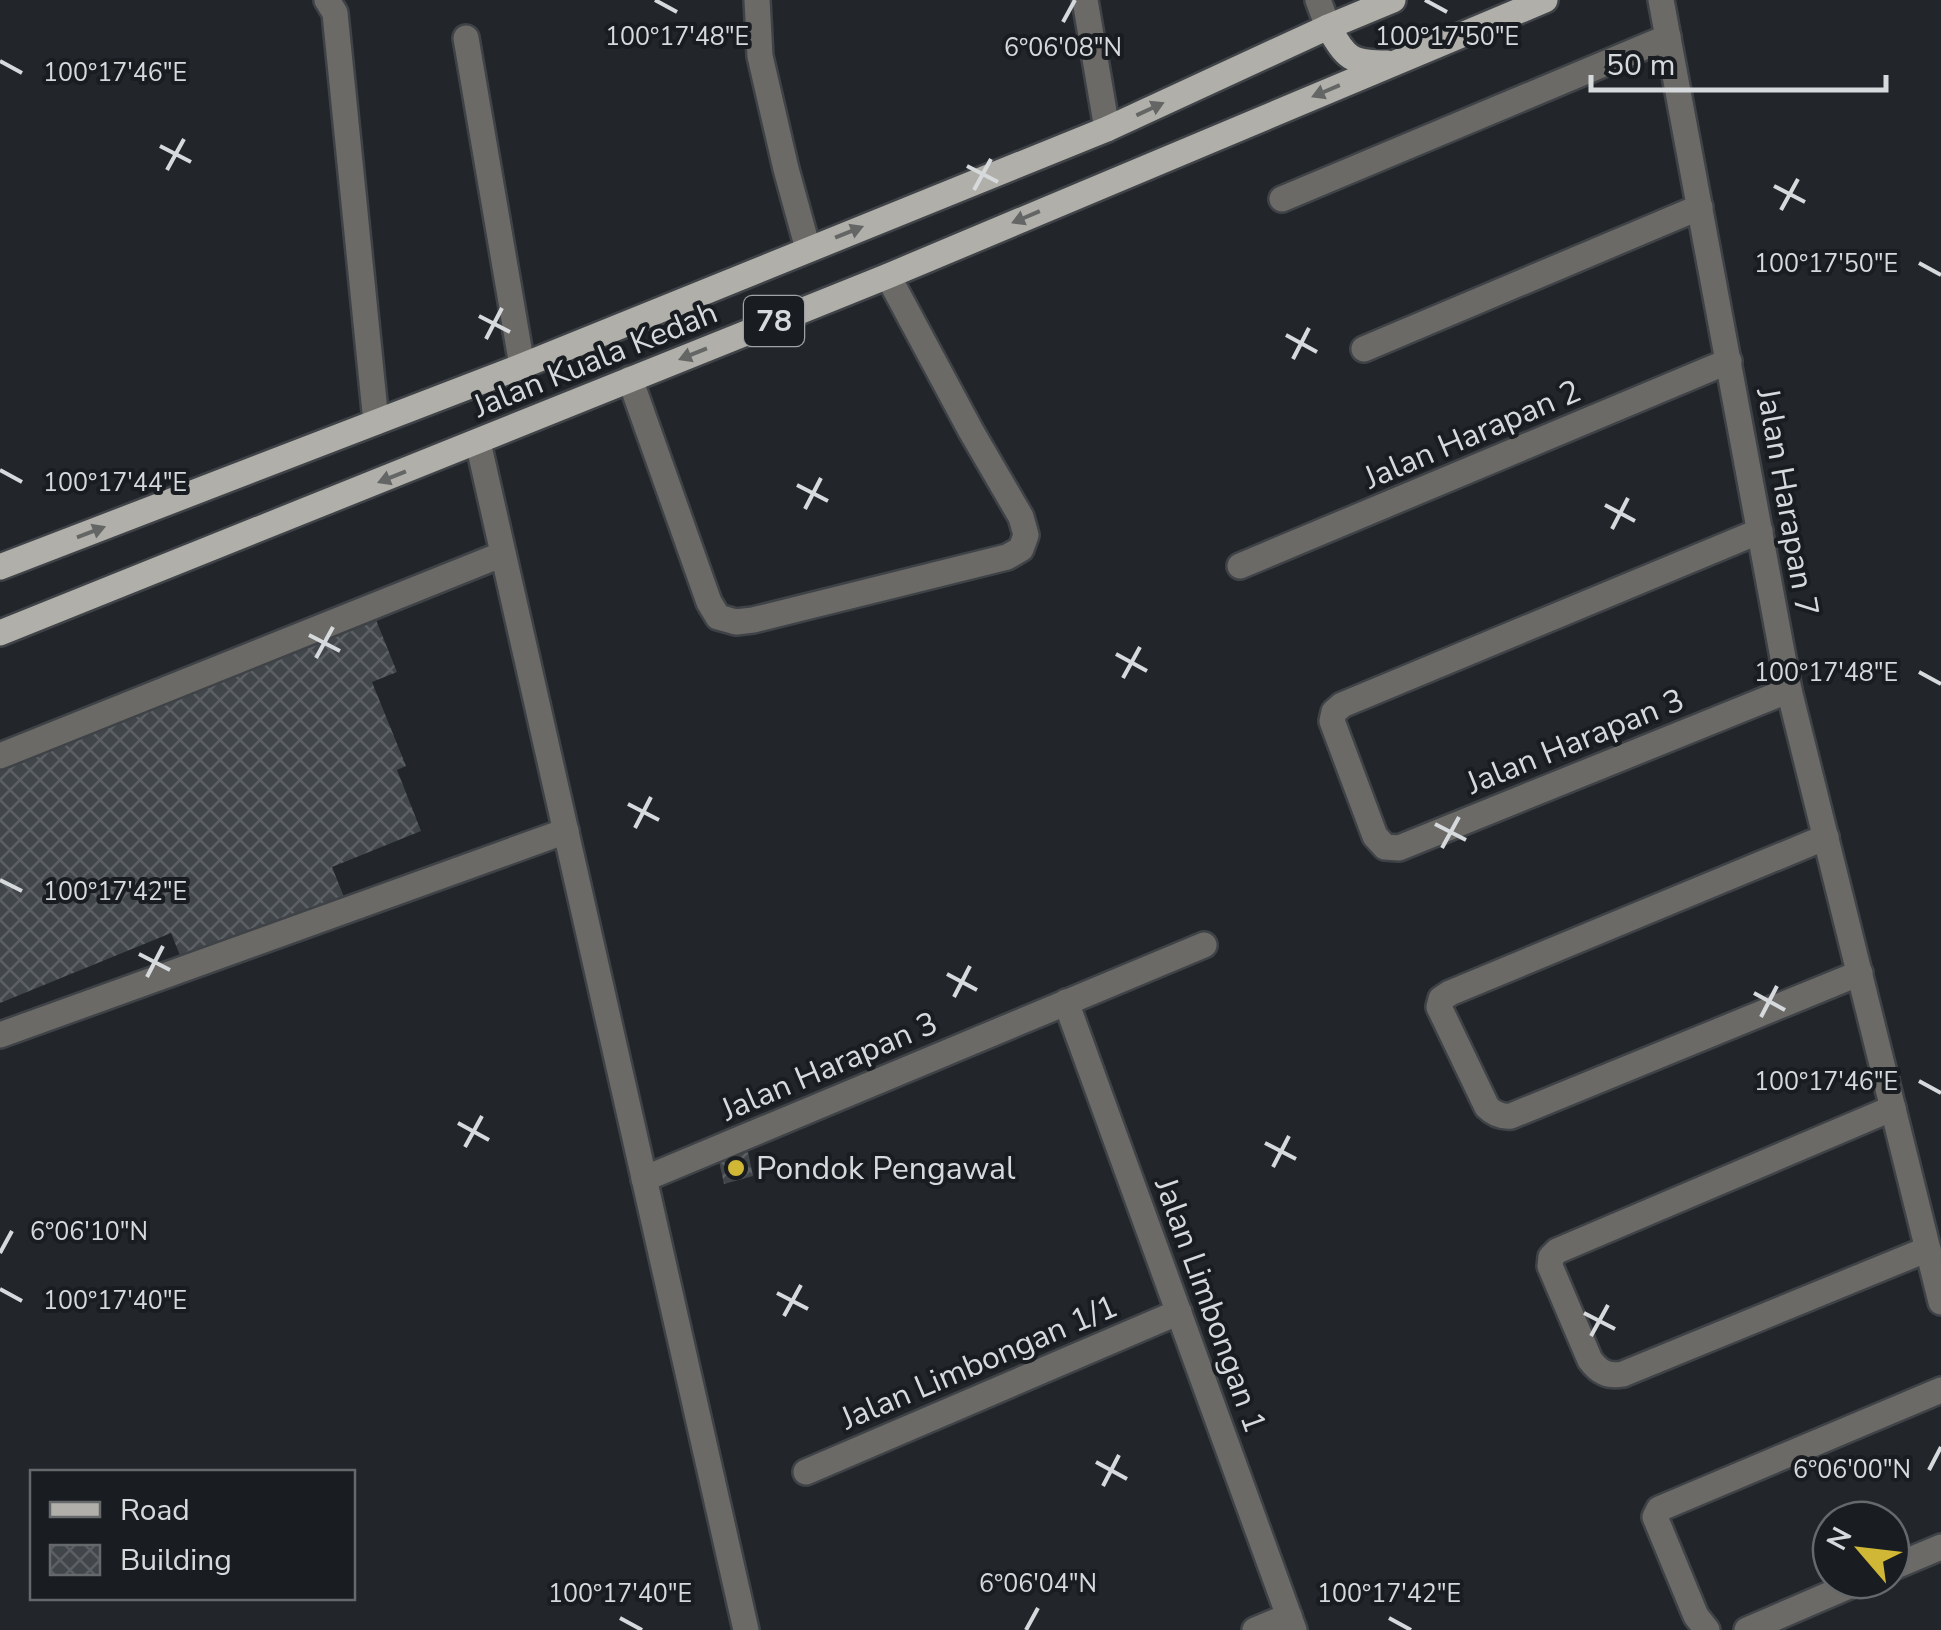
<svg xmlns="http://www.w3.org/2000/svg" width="1941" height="1630" viewBox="0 0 1941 1630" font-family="'Nunito Sans',sans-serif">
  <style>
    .building { fill: url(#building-cross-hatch) }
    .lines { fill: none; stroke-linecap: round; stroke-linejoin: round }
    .minor-casing { stroke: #3f4347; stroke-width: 30 }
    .major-casing { stroke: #3f4347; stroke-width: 30 }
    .minor { stroke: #6b6a67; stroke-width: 25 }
    .major { stroke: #b0afa9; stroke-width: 25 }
    .oneway { fill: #646665 }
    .ticks { fill: none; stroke: #d7dadd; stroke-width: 4 }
    .poi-dot { fill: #d0b736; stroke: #191d21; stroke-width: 4 }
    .labels { text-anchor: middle; stroke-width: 8; stroke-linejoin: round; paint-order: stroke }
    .shield { fill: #191d21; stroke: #9ea1a5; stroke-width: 2.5 }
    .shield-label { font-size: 30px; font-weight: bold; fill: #d7dadd }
    .street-label { font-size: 32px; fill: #d7dadd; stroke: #191d21 }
    .poi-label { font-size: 32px; fill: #d7dadd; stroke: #191d21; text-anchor: start }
    .ticks-label { font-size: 25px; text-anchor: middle; fill: #d7dadd; stroke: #191d21; stroke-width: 8; stroke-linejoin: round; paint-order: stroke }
  </style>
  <defs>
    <pattern id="building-cross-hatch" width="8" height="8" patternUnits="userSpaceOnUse" patternTransform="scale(2.5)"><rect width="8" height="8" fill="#41464b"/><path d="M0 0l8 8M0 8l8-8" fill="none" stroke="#5c6064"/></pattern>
  </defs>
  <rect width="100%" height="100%" fill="#22262b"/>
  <!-- building -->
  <g class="building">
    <polygon points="372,610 397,672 372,682 406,766 397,770 421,831 332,867 344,897 183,963 171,933 0,1003 0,762"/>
    <polygon points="748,1152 753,1176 724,1184 719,1161"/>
  </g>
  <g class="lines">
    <defs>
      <g id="minor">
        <polyline points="327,0 335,13 376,422"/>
        <polyline points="757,0 760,56 786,169 808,249"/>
        <polyline points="1085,0 1107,129"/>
        <polyline points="1318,0 1328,27"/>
        <polyline points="1661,0 1789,690 1941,1302"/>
        <polyline points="466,38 522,366"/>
        <polyline points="1282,199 1668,37"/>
        <polyline points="1364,349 1700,207"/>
        <polyline points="630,379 709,602 718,617 736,622 753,620 1007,557 1021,549 1026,535 1021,517 971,431 888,276"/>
        <polyline points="478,442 746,1630"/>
        <polyline points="1760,531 1342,705 1334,712 1332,721 1375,836 1385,847 1399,848 1789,690"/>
        <polyline points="1240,566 1729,361"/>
        <polyline points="0,756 503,554"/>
        <path d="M 1826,837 L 1450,993 L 1441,999 L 1439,1007 L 1487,1107 C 1494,1114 1501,1117 1511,1116 L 1860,973"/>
        <polyline points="1066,1002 1294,1630"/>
        <polyline points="0,1035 566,831"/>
        <path d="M 1893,1108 L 1557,1251 L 1551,1257 L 1550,1266 L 1590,1360 C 1599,1372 1608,1377 1623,1374 L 1928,1249"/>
        <polyline points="644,1179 1204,945"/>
        <polyline points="806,1472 1179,1312"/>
        <polyline points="1891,1568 1941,1547"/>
        <polyline points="1255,1630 1289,1616"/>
        <polyline points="1707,1630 1696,1616 1655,1517 1659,1509 1941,1390"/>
        <polyline points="1747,1630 1863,1580"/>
      </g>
      <g id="major">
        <path d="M 1328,27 C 1347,58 1349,63 1387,63"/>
        <polyline points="0,567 522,366 1107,129 1328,27 1393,0"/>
        <polyline points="0,633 888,276 1545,0"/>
      </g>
    </defs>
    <!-- minor casing -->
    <use href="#minor" class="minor-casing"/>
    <!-- major casing -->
    <use href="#major" class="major-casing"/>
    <!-- minor -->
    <use href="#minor" class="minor"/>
    <!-- major -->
    <use href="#major" class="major"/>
  </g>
  <!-- one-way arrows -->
  <defs><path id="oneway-solid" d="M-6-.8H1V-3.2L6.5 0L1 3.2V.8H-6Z" transform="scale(2.5)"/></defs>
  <g class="oneway">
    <use href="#oneway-solid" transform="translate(1326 91) rotate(157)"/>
    <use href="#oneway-solid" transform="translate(1150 109) rotate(-25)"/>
    <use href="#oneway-solid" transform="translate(1026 217) rotate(157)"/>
    <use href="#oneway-solid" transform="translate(849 232) rotate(-22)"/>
    <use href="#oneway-solid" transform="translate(693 354) rotate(158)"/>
    <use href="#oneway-solid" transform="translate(392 477) rotate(158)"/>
    <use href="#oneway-solid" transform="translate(91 532) rotate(-21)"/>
  </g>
  <!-- ticks -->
  <path class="ticks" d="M 655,0 L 677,12M 1425,0 L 1447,12M 1063,22 L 1075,0M 0,61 L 22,73M 160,146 L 191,162M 967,166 L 998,182M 167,170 L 184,139M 1774,186 L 1805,202M 974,190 L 991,159M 1781,210 L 1798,179M 1919,263 L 1941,275M 479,316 L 510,332M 1286,335 L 1317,352M 486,339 L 502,308M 1293,359 L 1309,328M 0,470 L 22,482M 797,485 L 828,501M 1605,505 L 1635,521M 805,509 L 821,478M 1612,529 L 1628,498M 309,635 L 340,651M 1116,654 L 1147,671M 316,658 L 333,627M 1919,672 L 1941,684M 1123,678 L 1140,647M 628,804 L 659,820M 1435,824 L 1466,840M 635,828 L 651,797M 1442,848 L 1459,817M 0,880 L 22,891M 139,954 L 170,970M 947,974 L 977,990M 147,977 L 163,946M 1754,993 L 1785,1010M 954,997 L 970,966M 1761,1017 L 1777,986M 1919,1081 L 1941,1093M 458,1123 L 489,1140M 1265,1143 L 1296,1159M 465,1147 L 482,1116M 1273,1167 L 1289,1136M 0,1253 L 12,1231M 0,1289 L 22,1301M 777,1293 L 808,1309M 1584,1313 L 1615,1329M 784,1316 L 801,1285M 1591,1336 L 1608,1305M 1096,1462 L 1127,1479M 1929,1470 L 1941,1447M 1103,1486 L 1119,1455M 620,1618 L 642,1630M 1389,1618 L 1411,1630M 1026,1630 L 1038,1608"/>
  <!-- markers -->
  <circle class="poi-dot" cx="736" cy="1168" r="10"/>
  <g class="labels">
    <!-- shield labels -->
    <rect class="shield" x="744" y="296" width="60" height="50" rx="8"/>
    <g class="shield-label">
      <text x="774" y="331">78</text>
    </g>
    <!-- street labels -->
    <g class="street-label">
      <text transform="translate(595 359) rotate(-22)" y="11">Jalan Kuala Kedah</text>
      <text transform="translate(1472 434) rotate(-23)" y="11">Jalan Harapan 2</text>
      <text transform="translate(1788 502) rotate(80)" y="11">Jalan Harapan 7</text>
      <text transform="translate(1575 741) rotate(-22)" y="11">Jalan Harapan 3</text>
      <text transform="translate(829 1066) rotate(-23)" y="11">Jalan Harapan 3</text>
      <text transform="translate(1211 1305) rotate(70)" y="11">Jalan Limbongan 1</text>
      <text transform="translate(979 1362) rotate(-23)" y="11">Jalan Limbongan 1/1</text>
    </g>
    <!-- poi labels -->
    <g class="poi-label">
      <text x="756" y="1179">Pondok Pengawal</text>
    </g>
  </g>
  <g class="ticks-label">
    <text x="677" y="45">100°17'48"E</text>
    <text x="1447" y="45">100°17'50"E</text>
    <text x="1063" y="56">6°06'08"N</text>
    <text x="115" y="81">100°17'46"E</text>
    <text x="1826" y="272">100°17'50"E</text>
    <text x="115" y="491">100°17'44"E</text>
    <text x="1826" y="681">100°17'48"E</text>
    <text x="115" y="900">100°17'42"E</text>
    <text x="1826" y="1090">100°17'46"E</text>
    <text x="89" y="1240">6°06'10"N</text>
    <text x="115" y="1309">100°17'40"E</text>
    <text x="1852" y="1478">6°06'00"N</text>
    <text x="1038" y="1592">6°06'04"N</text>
    <text x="620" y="1602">100°17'40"E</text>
    <text x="1389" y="1602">100°17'42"E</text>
  </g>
  <!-- legend -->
  <rect x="30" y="1470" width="325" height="130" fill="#191d21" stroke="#65696c" stroke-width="2.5"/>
  <rect x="50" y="1502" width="50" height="15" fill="#b0afa9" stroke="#65696c" stroke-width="2.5"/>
  <text x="120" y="1520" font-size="30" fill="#d7dadd">Road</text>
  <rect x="50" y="1545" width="50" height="30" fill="url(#building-cross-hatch)" stroke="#65696c" stroke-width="2.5"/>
  <text x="120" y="1570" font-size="30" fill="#d7dadd">Building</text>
  <!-- north arrow -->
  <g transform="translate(1861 1550) rotate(298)"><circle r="48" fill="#191d21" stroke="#65696c" stroke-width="2.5"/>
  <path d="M0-8L18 38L0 25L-18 38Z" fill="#d0b736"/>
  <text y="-15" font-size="28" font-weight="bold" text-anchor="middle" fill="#d7dadd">N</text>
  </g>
  <!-- scale -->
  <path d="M1591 75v15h295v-15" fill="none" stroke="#d7dadd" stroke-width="5"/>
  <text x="1606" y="75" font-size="30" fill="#d7dadd" stroke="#191d21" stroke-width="8" paint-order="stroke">50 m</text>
</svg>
